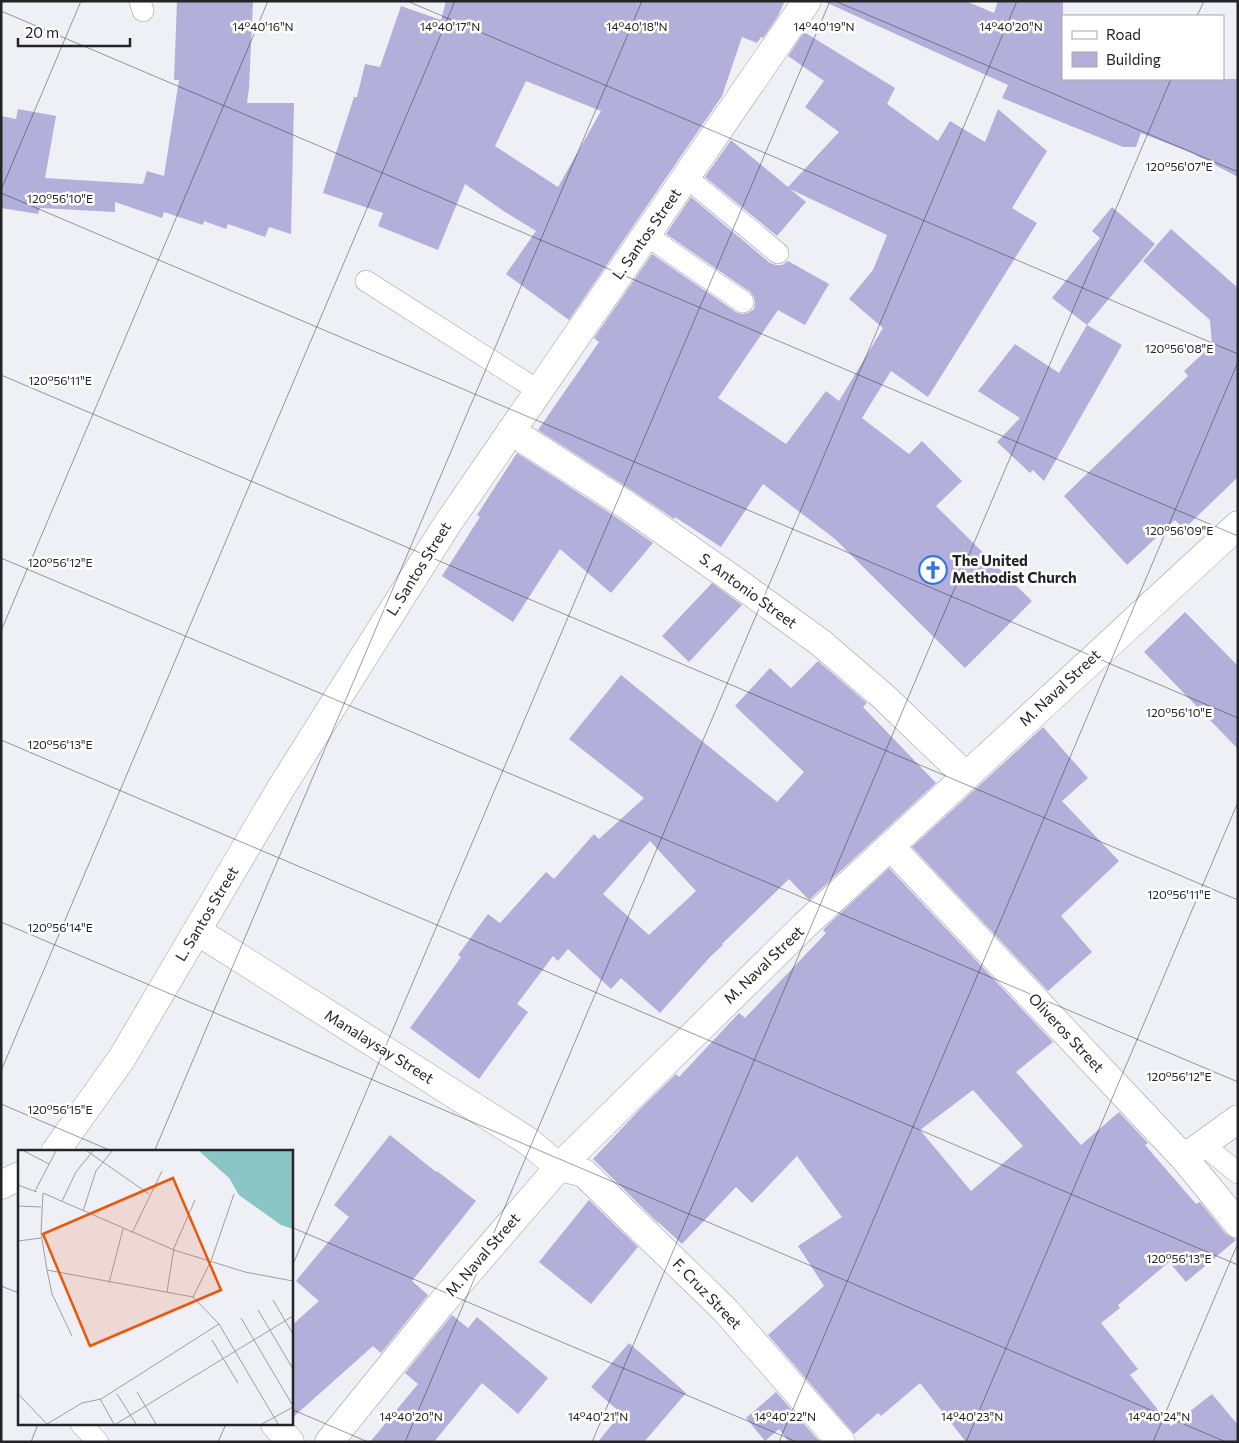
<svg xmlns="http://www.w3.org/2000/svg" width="1239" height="1443" viewBox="0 0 1239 1443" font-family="Commissioner,sans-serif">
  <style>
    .building { fill: #b2b0db; fill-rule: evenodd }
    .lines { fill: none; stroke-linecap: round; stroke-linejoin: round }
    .lane-casing { stroke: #9d9da4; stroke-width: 22 }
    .street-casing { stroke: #9d9da4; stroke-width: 29 }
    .secondary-casing { stroke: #9d9da4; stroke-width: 29 }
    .lane { stroke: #fff; stroke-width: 21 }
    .street { stroke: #fff; stroke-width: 28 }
    .secondary { stroke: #fff; stroke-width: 28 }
    .ticks { fill: none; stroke: #242426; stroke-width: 1; stroke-opacity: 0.45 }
    .labels { text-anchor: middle; stroke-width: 5; stroke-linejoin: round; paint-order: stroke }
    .street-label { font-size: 15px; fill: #242426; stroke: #fff }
    .poi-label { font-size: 15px; font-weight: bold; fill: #242426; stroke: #fff; text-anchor: start }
    .inset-road { fill: none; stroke: #9e9ea3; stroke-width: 1 }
    .view { fill: #e8590c; fill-opacity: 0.15; stroke: #e8590c; stroke-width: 2.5 }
    .inset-edge { fill: none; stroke: #242426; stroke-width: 2.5 }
    .ticks-label { font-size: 12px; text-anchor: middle; fill: #242426; stroke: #fff; stroke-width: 5; stroke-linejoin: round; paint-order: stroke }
  </style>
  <rect width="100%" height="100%" fill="#efeff6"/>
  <!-- building -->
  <g class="building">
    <polygon points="177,1 253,1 249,88 247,103 294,103 291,234 269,227 265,237 228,224 226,229 204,221 203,225 164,212 162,218 115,202 115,212 40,208 38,214 1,208 1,116 16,119 18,109 56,116 45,178 143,184 147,171 164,176 179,80 174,80"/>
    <path d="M 446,1 L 785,1 L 778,16 L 763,38 L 761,37 L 757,43 L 742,37 L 722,96 L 569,320 L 506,274 L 536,231 L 505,212 L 465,184 L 438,250 L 378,226 L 383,213 L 323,193 L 354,97 L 357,97 L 365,64 L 380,67 L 401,6 L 441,20 ZM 526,81 L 601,111 L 558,187 L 495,146 Z"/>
    <polygon points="823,1 966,1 994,13 998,1 1063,1 1063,79 1238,79 1238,177 1192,153 1141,133 1136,147 1123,147 1002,98 1008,85"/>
    <polygon points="804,32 895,88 887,104 938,141 950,121 985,142 998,109 1047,151 1012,208 1037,223 928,397 891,371 862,418 909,454 922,441 962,481 936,506 1032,601 965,668 835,539 763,484 721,547 675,517 674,519 633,491 538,430 599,342 594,338 652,254 736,312 742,314 748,313 754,309 755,303 754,297 750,292 666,234 691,197 770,263 776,265 782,265 788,261 829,284 805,325 778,310 718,398 786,444 826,391 839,401 883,328 849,299 873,270 887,235 790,189 806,202 777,236 705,177 731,140 788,187 839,132 805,107 824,81 788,56"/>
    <polygon points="1112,207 1155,244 1087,325 1052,298 1100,238 1092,231"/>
    <polygon points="1171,229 1238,288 1238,477 1184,529 1175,520 1127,565 1064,496 1188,376 1184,371 1212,345 1210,320 1143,261"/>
    <polygon points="1087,325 1122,345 1044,481 1033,470 1030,473 997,442 1020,418 978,391 1015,344 1059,373"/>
    <polygon points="517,453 616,517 653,543 611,593 560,549 513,622 442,576 480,517 477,515"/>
    <polygon points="712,583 742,605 689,662 662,636"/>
    <polygon points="1185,612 1238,666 1238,749 1144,652"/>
    <path d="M 818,661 L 867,703 L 863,707 L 936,783 L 809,900 L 789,879 L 722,944 L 723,945 L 710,957 L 660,1013 L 621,978 L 611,989 L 568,949 L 558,961 L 553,956 L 517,1004 L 528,1012 L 479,1079 L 410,1028 L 461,957 L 458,955 L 488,914 L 500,923 L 546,872 L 554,879 L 594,834 L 599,839 L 644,798 L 569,739 L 621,675 L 777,802 L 804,772 L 735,706 L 770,668 L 791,688 ZM 650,841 L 696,891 L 649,935 L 603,894 Z"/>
    <polygon points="1043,727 1088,778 1062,801 1119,861 1061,916 1092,952 1048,991 912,847"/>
    <path d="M 889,868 L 1053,1042 L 1016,1072 L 1081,1145 L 1119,1112 L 1148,1143 L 1145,1145 L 1196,1204 L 1200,1202 L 1226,1234 L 1236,1240 L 1186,1282 L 1169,1262 L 1118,1305 L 1120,1308 L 1101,1323 L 1138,1369 L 1130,1375 L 1171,1426 L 1212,1394 L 1238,1425 L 1238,1442 L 966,1442 L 920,1383 L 881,1416 L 878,1413 L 854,1434 L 768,1335 L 824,1286 L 798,1246 L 842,1217 L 797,1156 L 752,1203 L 736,1187 L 682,1244 L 658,1222 L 658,1223 L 593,1159 L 641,1108 L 676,1074 L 679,1077 L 739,1013 L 745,1018 L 826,933 L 823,930 L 831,922 ZM 973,1090 L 1023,1146 L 971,1191 L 920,1130 Z"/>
    <polygon points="390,1135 436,1172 437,1171 476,1201 412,1281 428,1295 381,1353 373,1346 291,1419 291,1326 319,1301 296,1281 349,1217 334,1205"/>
    <polygon points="589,1200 638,1247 591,1304 539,1262"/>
    <polygon points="452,1315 468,1328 477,1317 548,1378 518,1414 482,1383 434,1442 370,1442 418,1384 405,1373"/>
    <polygon points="629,1343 686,1393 644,1442 598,1442 621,1413 591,1387"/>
    <polygon points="776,1392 820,1442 789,1442 779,1429 765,1441 746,1418"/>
  </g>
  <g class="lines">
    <defs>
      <g id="lane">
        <polyline points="140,1 143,11"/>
        <polyline points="686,177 778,253"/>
        <polyline points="646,235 743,302"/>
        <polyline points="366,281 528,384 540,390"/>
        <polyline points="1203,1145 1238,1173"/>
        <polyline points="81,1424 98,1442"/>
      </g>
      <g id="street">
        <polyline points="511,431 625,504 741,585 821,643 886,699 965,775"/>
        <polyline points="890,846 1184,1158 1238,1224"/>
        <polyline points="197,931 528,1141 559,1167 584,1173 725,1310 841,1442"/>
        <polyline points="1184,1158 1238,1119"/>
        <polyline points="275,1424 290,1442"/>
      </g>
      <g id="secondary">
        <polyline points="55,1152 122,1058 281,788 446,526 807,1"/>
        <polyline points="1,1185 19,1176"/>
        <polyline points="329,1442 440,1305 559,1167 805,925 1238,525"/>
      </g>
    </defs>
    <!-- lane casing -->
    <use href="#lane" class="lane-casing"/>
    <!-- street casing -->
    <use href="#street" class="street-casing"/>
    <!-- secondary casing -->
    <use href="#secondary" class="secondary-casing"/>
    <!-- lane -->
    <use href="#lane" class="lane"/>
    <!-- street -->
    <use href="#street" class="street"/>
    <!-- secondary -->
    <use href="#secondary" class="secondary"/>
  </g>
  <!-- ticks -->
  <path class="ticks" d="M 407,1 L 1238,354M 835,1 L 1238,172M 1,11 L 1238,536M 1197,16 L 1204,1M 1,190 L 81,1M 1,193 L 1238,718M 1,375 L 1238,900M 1,558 L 1238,1082M 1,631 L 268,1M 1,740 L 1238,1265M 1,922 L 1226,1442M 1,1071 L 455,1M 1,1104 L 114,1152M 154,1152 L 642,1M 291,1227 L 797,1442M 291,1269 L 830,1M 1,1286 L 19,1293M 291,1409 L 368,1442M 31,1442 L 38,1424M 218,1442 L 226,1424M 405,1442 L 1017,1M 592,1442 L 1171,79M 779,1442 L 1238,362M 966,1442 L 1238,802M 1153,1442 L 1238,1243"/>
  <!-- icons -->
  <defs>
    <symbol id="church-ring" viewBox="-11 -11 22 22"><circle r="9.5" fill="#fff" stroke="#3874e3" stroke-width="1.5"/><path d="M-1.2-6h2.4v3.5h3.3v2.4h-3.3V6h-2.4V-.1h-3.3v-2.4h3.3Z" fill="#3874e3"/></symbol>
  </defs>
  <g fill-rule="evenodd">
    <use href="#church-ring" x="917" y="554" width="32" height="32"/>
  </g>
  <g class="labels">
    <!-- street labels -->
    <g class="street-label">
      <text transform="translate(647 234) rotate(-55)" y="5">L. Santos Street</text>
      <text transform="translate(419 569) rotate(-58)" y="5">L. Santos Street</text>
      <text transform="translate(748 591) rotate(36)" y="5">S. Antonio Street</text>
      <text transform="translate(1060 688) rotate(-43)" y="5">M. Naval Street</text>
      <text transform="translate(207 914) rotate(-59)" y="5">L. Santos Street</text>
      <text transform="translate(764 965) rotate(-44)" y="5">M. Naval Street</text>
      <text transform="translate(1066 1033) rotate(47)" y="5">Oliveros Street</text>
      <text transform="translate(379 1047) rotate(32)" y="5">Manalaysay Street</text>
      <text transform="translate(483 1255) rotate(-49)" y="5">M. Naval Street</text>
      <text transform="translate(707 1294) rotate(46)" y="5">F. Cruz Street</text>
    </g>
    <!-- poi labels -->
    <g class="poi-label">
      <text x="952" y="566">The United<tspan x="952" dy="17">Methodist Church</tspan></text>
    </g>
  </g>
  <!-- overview -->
  <g transform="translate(18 1150)">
    <rect width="275" height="275" fill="#efeff6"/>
    <path d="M 181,1 L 275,1 L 275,79 L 263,75 L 221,45 L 211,28 Z" fill="#8ac5c6"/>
    <path class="inset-road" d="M 6,1 L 31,14M 69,1 L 131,44M 0,35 L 19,42M 17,41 L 38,1M 44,51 L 58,22 L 75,1M 0,56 L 23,57M 65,61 L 78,21 L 94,1M 114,83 L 144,21M 0,91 L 23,88M 29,120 L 34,144 L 54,186M 91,133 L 105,79M 149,142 L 156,98 L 177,50M 175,147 L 193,111 L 216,44M 255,150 L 275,184M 240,160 L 275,219M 223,168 L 275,256M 194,190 L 220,233M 119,242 L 138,274M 0,244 L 29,274 L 64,253 L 83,249 L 201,174M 99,244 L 118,274M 82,249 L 96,274M 98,274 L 275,166M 244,274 L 275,257M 260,274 L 201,174 L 175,147 L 29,120 L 23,83 L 25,43 L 156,100 L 227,122 L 275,131"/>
    <path class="view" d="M 155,28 L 203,140 L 72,196 L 25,84 Z"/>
    <rect width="275" height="275" class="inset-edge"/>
  </g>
  <g class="ticks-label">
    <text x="263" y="31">14°40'16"N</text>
    <text x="450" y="31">14°40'17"N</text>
    <text x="637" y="31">14°40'18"N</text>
    <text x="824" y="31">14°40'19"N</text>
    <text x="1011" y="31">14°40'20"N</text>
    <text x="1179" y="171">120°56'07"E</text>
    <text x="60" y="203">120°56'10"E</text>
    <text x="1179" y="353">120°56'08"E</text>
    <text x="60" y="385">120°56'11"E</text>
    <text x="1179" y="535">120°56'09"E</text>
    <text x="60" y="567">120°56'12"E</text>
    <text x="1179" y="717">120°56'10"E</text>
    <text x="60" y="749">120°56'13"E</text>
    <text x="1179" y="899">120°56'11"E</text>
    <text x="60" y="932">120°56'14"E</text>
    <text x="1179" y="1081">120°56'12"E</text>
    <text x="60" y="1114">120°56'15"E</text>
    <text x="1179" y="1263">120°56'13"E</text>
    <text x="411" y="1421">14°40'20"N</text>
    <text x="598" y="1421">14°40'21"N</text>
    <text x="785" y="1421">14°40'22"N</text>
    <text x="972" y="1421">14°40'23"N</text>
    <text x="1159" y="1421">14°40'24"N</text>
  </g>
  <!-- border -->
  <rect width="1239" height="1443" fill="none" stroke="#242426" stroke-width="5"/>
  <!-- legend -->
  <rect x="1062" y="15" width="162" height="65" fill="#ffffff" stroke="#a7a7a8"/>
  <rect x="1072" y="31" width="25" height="8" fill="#ffffff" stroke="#a7a7a8"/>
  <text x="1106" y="40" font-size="15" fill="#242426">Road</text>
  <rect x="1072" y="52" width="25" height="15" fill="#b2b0db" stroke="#a7a7a8"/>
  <text x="1106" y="65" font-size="15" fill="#242426">Building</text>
  <!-- scale -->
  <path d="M18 38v8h112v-8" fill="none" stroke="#242426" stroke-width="2.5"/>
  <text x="25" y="38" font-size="15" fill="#242426" stroke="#ffffff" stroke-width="4" paint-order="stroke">20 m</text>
</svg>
